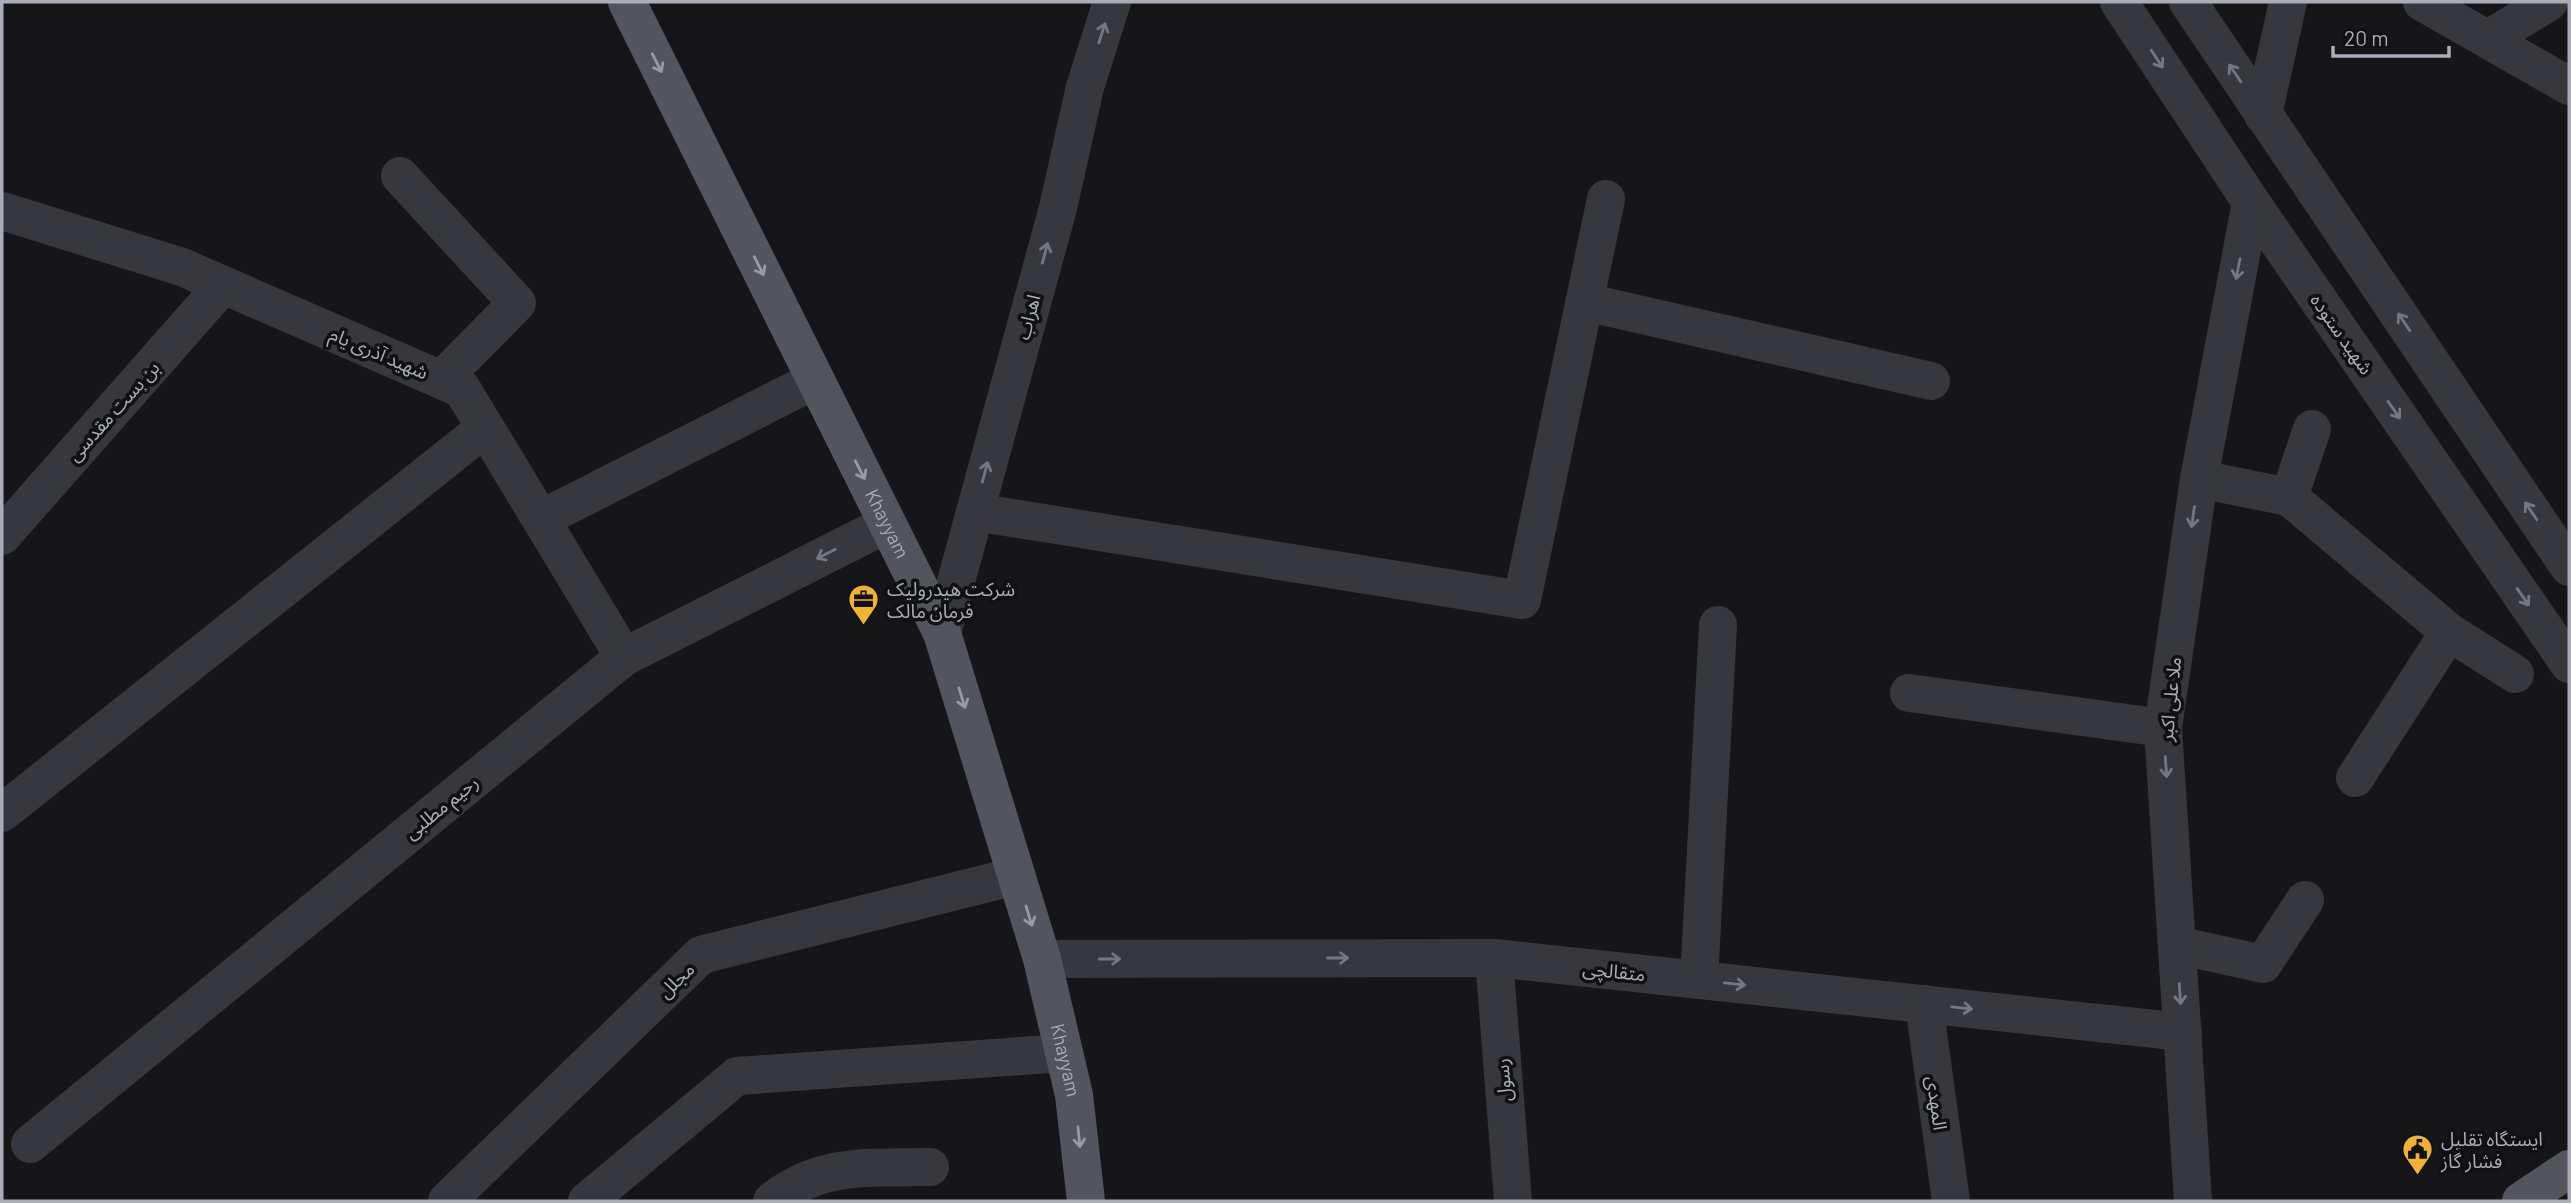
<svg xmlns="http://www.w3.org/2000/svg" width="2571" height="1203" viewBox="0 0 2571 1203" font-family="Barlow,'Noto Sans Arabic',sans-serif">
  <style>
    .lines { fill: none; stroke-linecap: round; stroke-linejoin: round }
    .minor { stroke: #37383d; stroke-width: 38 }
    .major { stroke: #53555c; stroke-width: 38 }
    .oneway { stroke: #757881 }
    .oneway2 { stroke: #979ba6 }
    .labels { text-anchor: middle; stroke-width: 7; stroke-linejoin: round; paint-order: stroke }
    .street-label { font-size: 19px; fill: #a8adb8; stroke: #111113 }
    .poi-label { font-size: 19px; fill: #a8adb8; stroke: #111113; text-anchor: start }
  </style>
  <rect width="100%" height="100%" fill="#161618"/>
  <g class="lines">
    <!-- minor -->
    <g class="minor">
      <polyline points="2119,2 2251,202 2569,664"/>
      <polyline points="2188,2 2569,567"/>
      <polyline points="2422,2 2569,86"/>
      <polyline points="2488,39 2549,2"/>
      <polyline points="2263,115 2288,2"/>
      <polyline points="400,176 517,303 441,380"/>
      <polyline points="2,211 182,267 462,389 624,657"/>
      <polyline points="1585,302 1931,381"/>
      <polyline points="2312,429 2289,497 2449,632 2515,674"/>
      <polyline points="2199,479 2289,497"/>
      <polyline points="975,512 1522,600 1606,199"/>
      <polyline points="541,519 815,380"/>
      <polyline points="2,536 223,285"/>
      <polyline points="942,633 1058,208 1085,87 1112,2"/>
      <polyline points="1909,693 2163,728"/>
      <polyline points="2355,778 2449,632"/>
      <polyline points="2,813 485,428"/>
      <polyline points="2177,945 2263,964 2305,900"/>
      <polyline points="1494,958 1513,1201"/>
      <polyline points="1042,959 1494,958 2183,1032"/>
      <polyline points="1699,980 1718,625"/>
      <polyline points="1924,1004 1951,1201"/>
      <polyline points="30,1144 624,657 887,524"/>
      <polyline points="447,1201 701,955 1016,876"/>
      <polyline points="587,1201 737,1076 1064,1053"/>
      <path d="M 772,1201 C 821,1162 871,1168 930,1167"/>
      <polyline points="2193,1201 2163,728 2199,479 2251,202"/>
    </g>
    <!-- major -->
    <g class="major">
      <path id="s1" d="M 627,2 L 942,633 L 1042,959 L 1074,1095 L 1086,1201"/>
      <polyline points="2521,1201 2569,1169"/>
    </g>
  </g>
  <!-- one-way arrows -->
  <defs><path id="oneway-shaft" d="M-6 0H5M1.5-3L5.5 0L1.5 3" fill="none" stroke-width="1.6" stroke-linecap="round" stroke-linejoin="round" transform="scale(1.75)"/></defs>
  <g class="oneway">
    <use href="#oneway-shaft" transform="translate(1102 33) rotate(-72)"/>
    <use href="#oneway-shaft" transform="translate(2157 59) rotate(57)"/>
    <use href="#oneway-shaft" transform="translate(2235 73) rotate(-124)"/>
    <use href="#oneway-shaft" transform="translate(1045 253) rotate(-75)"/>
    <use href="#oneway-shaft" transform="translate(2238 269) rotate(101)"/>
    <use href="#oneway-shaft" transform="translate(2404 322) rotate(-124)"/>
    <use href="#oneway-shaft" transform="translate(2394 410) rotate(55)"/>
    <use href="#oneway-shaft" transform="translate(985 472) rotate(-75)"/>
    <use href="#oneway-shaft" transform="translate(2531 511) rotate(-124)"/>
    <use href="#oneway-shaft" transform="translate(2193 517) rotate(98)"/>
    <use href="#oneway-shaft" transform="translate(826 554) rotate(153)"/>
    <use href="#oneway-shaft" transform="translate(2523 597) rotate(55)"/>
    <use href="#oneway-shaft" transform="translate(2166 767) rotate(86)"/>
    <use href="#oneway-shaft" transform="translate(1338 958)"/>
    <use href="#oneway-shaft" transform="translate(1110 959)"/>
    <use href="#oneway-shaft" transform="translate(1735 984) rotate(6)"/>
    <use href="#oneway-shaft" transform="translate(2180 994) rotate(86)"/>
    <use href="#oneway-shaft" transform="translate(1962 1008) rotate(6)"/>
  </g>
  <g class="oneway2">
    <use href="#oneway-shaft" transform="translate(657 63) rotate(63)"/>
    <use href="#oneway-shaft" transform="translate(759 266) rotate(63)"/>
    <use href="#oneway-shaft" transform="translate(860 470) rotate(63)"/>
    <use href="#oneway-shaft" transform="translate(962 698) rotate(73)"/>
    <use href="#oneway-shaft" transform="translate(1029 916) rotate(73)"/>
    <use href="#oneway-shaft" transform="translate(1079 1137) rotate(84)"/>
  </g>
  <!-- icons -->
  <defs>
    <symbol id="office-pin" viewBox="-11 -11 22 30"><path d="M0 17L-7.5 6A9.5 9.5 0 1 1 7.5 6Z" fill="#f2b134" stroke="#111113"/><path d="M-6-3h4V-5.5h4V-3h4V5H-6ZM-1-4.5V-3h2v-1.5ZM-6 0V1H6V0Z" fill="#111"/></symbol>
    <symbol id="civic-pin" viewBox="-11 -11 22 30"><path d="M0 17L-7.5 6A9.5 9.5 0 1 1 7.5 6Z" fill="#f2b134" stroke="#111113"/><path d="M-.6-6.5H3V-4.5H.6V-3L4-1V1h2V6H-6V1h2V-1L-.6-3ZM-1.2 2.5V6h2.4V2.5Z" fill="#111"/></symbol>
  </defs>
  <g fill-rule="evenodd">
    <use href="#office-pin" x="846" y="582" width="35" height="47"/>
    <use href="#civic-pin" x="2400" y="1132" width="35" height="47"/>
  </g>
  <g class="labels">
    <!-- street labels -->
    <g class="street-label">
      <text transform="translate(1028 317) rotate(-75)" y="7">اهراب</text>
      <text transform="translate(2342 334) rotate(55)" y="7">شهید ستوده</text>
      <text transform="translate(379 353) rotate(23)" y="7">شهید آذری یام</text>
      <text transform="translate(113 411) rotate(-48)" y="7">بن بست مقدسی</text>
      <text dy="7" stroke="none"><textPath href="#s1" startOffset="583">Khayyam</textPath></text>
      <text transform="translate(2170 699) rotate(-84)" y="7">ملا علی اکبر</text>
      <text transform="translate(441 807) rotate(-39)" y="7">رحیم مطلبی</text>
      <text transform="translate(1614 971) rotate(6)" y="7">متقالچی</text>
      <text transform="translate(676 980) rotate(-44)" y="7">مجلل</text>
      <text dy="7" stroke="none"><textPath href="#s1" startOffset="1150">Khayyam</textPath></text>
      <text transform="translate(1503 1080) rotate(-95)" y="7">رسول</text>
      <text transform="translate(1937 1103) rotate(82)" y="7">المهدی</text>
    </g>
    <!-- poi labels -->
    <g class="poi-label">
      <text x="887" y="596">شرکت هیدرولیک<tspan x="887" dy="22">فرمان مالک</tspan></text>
      <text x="2441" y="1146">ایستگاه تقلیل<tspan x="2441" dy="22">فشار گاز</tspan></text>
    </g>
  </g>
  <!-- border -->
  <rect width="2571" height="1203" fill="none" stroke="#a8adb8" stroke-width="7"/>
  <!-- scale -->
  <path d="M2333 46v10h116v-10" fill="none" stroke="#a8adb8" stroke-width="3.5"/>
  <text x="2344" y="46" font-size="21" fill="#a8adb8" stroke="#111113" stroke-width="5" paint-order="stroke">20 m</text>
</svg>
